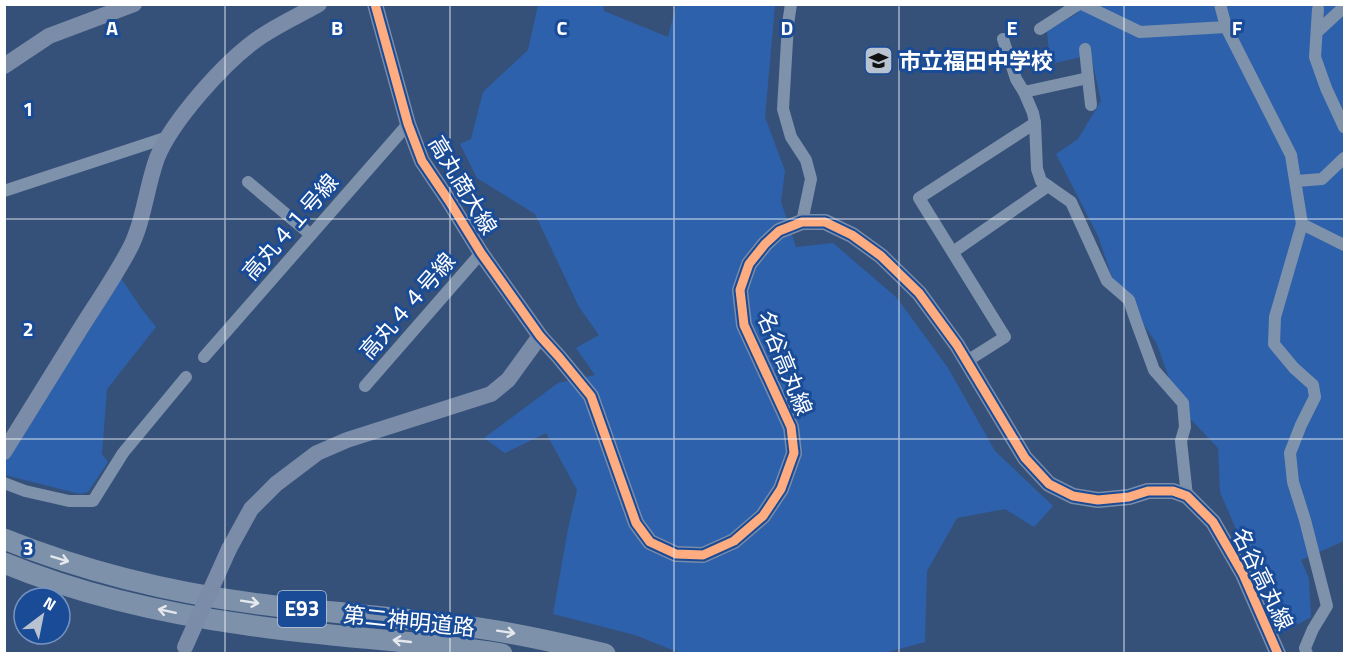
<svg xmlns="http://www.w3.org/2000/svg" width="1349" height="658" viewBox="0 0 1349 658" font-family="'Titillium Web','Noto Sans JP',sans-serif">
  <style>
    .green { fill: #2e61ac }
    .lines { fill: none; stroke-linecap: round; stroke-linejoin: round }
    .street { stroke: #7f92ab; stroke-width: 12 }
    .secondary { stroke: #7a8ca8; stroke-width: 16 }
    .highway { stroke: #7e91ab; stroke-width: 21 }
    .secondary-bridge { stroke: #7a8ca8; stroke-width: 16 }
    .cycleway-casing { stroke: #194b96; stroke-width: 13 }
    .cycleway { stroke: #ffac80; stroke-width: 9 }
    .oneway { stroke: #e5e9ee }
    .grid { fill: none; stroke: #fff; stroke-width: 1.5; stroke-opacity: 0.55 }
    .labels { text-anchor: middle; stroke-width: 6; stroke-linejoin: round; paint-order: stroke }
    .shield { fill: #194b96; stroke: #bac9e0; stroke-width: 1.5 }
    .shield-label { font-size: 21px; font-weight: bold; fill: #fff }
    .poi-label { font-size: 22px; font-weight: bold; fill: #fff; stroke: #194b96; text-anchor: start }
    .street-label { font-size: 22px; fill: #fff; stroke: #194b96 }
    .grid-label { font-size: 20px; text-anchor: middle; font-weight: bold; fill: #fff; stroke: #194b96; stroke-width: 6; stroke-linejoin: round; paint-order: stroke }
  </style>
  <rect width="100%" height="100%" fill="#365179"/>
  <!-- green -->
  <g class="green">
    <polygon points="1334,4 1344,8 1344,541 1301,560 1309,579 1311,617 1284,632 1281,617 1243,545 1220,492 1218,448 1179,407 1157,344 1113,280 1098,236 1056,154 1078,139 1101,101 1091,55 1050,64 1047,31 1078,13 1076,5"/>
    <polygon points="538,5 603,5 604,11 668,37 676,5 775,5 765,117 785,171 781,202 796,247 833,243 897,298 948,368 995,451 1053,506 1034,527 1005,509 957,518 927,571 925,642 884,653 680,653 635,635 553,614 568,529 577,490 546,433 505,453 484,438 558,383 595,375 576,348 599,335 579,307 535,214 477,178 460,144 471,139 483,92 528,50"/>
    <polygon points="120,277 141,308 156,327 107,389 102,454 108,462 88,492 80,494 5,475 4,462"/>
  </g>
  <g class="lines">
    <!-- street -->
    <g class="street">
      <polyline points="791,4 788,24 783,109 791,137 806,160 811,179 802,222"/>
      <polyline points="1082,4 1140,32 1226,27"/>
      <polyline points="1220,4 1226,27 1291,155 1302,224 1344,245"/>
      <polyline points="1318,9 1315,57 1326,88 1344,127"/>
      <polyline points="1040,29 1079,4"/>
      <polyline points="1317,32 1344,7"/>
      <polyline points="1003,39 1016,79 1024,92 1033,113 1035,123 1037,169 1041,181 1071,202 1107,281 1129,300 1136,321 1154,370 1183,403 1185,427 1181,441 1187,496"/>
      <polyline points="1085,49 1088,78"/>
      <polyline points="1024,92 1088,78 1091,105"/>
      <polyline points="1296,181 1322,179 1344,158"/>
      <polyline points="248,182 311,235"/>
      <polyline points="4,191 168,137"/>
      <polyline points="1302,224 1275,317 1274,344 1294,368 1313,385 1315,397 1301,425 1290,453 1293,482 1305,520 1327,606 1313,629 1305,648 1307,654"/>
      <polyline points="953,252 1048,186"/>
      <polyline points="204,357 408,124"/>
      <polyline points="967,361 1005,337 919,198 1035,123"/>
      <polyline points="365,386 481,253"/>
      <polyline points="4,483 25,491 69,501 93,501 123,453 186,377"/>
    </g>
    <!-- secondary -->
    <g class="secondary">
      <polyline points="375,4 408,124 422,161 449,201 481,253 540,336 559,357 591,396 636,523 650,542 676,554 703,555 734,541 763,516 781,489 794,453 791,427 744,325 740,290 749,264 765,244 779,231 802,222 825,222 852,235 881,256 919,293 957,345 1025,458 1049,484 1073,496 1098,500 1129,497 1148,491 1173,491 1187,496 1213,522 1243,574 1278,654"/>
      <polyline points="4,66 49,36 134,4"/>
      <path d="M 4,452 C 29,411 54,371 79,331 C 96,304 114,278 129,250 C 144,222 146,188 157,158 C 172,121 223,64 256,40 C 275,26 298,16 319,4"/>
      <polyline points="229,549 251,509 276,484 317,453 347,440 491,394 508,380 540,336"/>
    </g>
    <!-- highway -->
    <g class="highway">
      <path d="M 4,539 C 86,572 173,593 259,604 C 330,613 401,617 471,627 C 516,633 560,643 605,654"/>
      <path d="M 4,563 C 79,594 167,614 248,625 C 332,638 418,640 502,654"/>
    </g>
    <!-- secondary-bridge -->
    <polyline class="secondary-bridge" points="185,647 229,549"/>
    <defs>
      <polyline id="cycleway" points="375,4 408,124 422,161 449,201 481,253 540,336 559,357 591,396 636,523 650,542 676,554 703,555 734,541 763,516 781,489 794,453 791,427 744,325 740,290 749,264 765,244 779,231 802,222 825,222 852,235 881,256 919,293 957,345 1025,458 1049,484 1073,496 1098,500 1129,497 1148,491 1173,491 1187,496 1213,522 1243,574 1278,654"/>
    </defs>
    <!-- cycleway casing -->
    <use href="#cycleway" class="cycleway-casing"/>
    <!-- cycleway -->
    <use href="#cycleway" class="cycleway"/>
  </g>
  <!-- one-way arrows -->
  <defs><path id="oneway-shaft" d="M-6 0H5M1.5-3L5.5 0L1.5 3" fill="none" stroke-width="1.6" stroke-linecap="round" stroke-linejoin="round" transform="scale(1.5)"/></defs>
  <g class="oneway">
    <use href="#oneway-shaft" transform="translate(60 559) rotate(17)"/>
    <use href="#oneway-shaft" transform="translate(250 602) rotate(9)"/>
    <use href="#oneway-shaft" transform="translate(167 611) rotate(-168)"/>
    <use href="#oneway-shaft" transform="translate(506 632) rotate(9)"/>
    <use href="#oneway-shaft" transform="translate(402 641) rotate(-174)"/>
  </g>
  <!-- grid -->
  <path class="grid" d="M 225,4 L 225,654M 450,4 L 450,654M 674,4 L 674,654M 899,4 L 899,654M 1124,4 L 1124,654M 4,219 L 1344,219M 4,439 L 1344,439"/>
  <!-- icons -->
  <defs>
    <symbol id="school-square" viewBox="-11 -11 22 22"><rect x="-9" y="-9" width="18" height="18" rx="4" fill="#b9c2d0" stroke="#194b96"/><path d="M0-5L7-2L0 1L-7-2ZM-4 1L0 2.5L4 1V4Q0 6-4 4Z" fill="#111"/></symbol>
  </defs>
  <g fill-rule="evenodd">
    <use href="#school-square" x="862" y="44" width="33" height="33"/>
  </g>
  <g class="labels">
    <!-- shield labels -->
    <rect class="shield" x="278" y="591" width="48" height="36" rx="4.5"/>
    <g class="shield-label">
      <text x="302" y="616">E93</text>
    </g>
    <!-- poi labels -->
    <g class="poi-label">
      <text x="899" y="69">市立福田中学校</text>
    </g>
    <!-- street labels -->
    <g class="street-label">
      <text transform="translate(463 185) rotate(59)" y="8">高丸商大線</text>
      <text transform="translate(290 227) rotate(-49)" y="8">高丸４１号線</text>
      <text transform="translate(407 306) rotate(-49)" y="8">高丸４４号線</text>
      <text transform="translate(785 363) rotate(68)" y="8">名谷高丸線</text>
      <text transform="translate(1263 579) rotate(64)" y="8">名谷高丸線</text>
      <text transform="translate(409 621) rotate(6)" y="8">第二神明道路</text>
    </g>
  </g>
  <g class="grid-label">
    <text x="112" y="35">A</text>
    <text x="337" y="35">B</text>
    <text x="562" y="35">C</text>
    <text x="787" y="35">D</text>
    <text x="1012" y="35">E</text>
    <text x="1237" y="35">F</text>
    <text x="28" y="116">1</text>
    <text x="28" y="336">2</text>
    <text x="28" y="555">3</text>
  </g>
  <!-- border -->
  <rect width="1349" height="658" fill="none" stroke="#ffffff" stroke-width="12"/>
  <!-- north arrow -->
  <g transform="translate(42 616) rotate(32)"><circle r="28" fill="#194b96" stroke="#7593c0" stroke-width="1.5"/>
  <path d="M0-4.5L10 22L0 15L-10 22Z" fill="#b9c2d0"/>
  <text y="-9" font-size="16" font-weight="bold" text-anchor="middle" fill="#ffffff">N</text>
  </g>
</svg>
